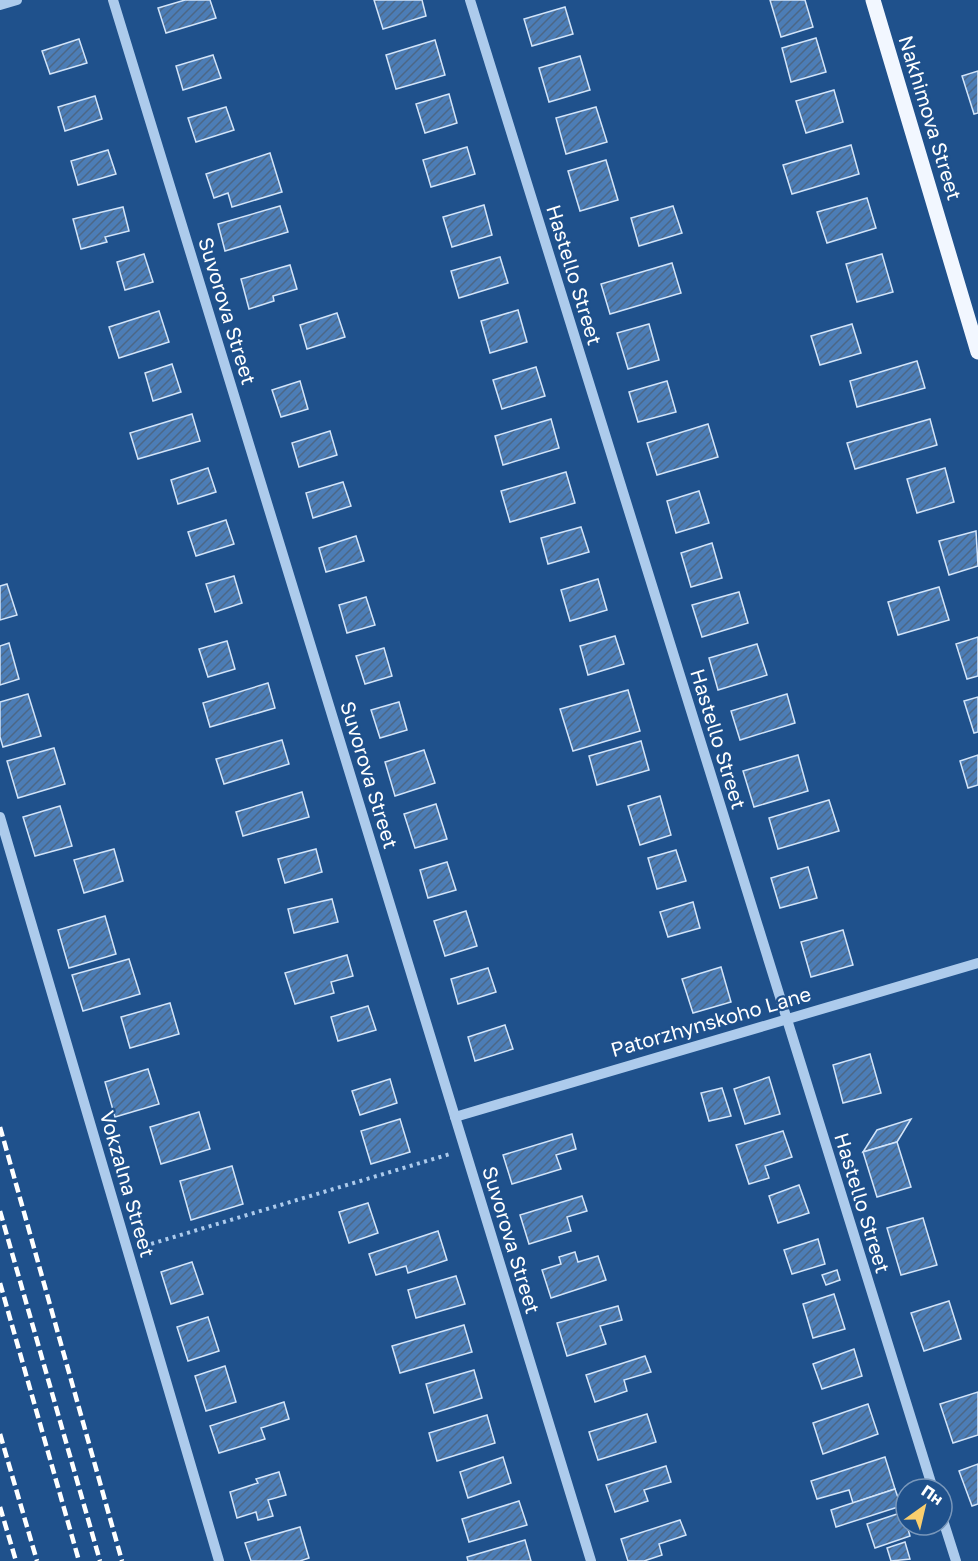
<svg xmlns="http://www.w3.org/2000/svg" width="978" height="1561" viewBox="0 0 978 1561" font-family="'Golos Text',sans-serif">
  <style>
    .building { fill: url(#building-hatch); stroke: #d2e4f9; stroke-width: 1.5 }
    .lines { fill: none; stroke-linecap: round; stroke-linejoin: round }
    .path { stroke: #adcbec; stroke-width: 4; stroke-dasharray: 3 4.5; stroke-linecap: butt }
    .minor { stroke: #adcbec; stroke-width: 10 }
    .major { stroke: #f2f7ff; stroke-width: 15 }
    .rail { stroke: #fff; stroke-width: 4.5; stroke-dasharray: 10 4.5; stroke-linecap: butt }
    .labels { text-anchor: middle; stroke-width: 4.5; stroke-linejoin: round; paint-order: stroke }
    .street-label { font-size: 20px; fill: #fff; stroke: #1f518c }
  </style>
  <defs>
    <pattern id="building-hatch" width="6" height="6" patternUnits="userSpaceOnUse" patternTransform="scale(1.5)"><rect width="6" height="6" fill="#4c7db6"/><path d="M-1 1l2-2M0 6l6-6M5 7l2-2" fill="none" stroke="#4c6786"/></pattern>
  </defs>
  <rect width="100%" height="100%" fill="#1f518c"/>
  <!-- building -->
  <g class="building">
    <polygon points="185,0 210,0 216,18 166,33 158,8"/>
    <polygon points="374,0 422,0 426,16 383,29"/>
    <polygon points="770,0 805,0 813,27 781,37"/>
    <polygon points="565,7 573,34 532,46 524,19"/>
    <polygon points="816,38 826,72 791,82 782,48"/>
    <polygon points="79,39 87,63 50,74 42,51"/>
    <polygon points="435,40 445,75 396,89 386,55"/>
    <polygon points="213,55 221,78 183,90 176,66"/>
    <polygon points="580,56 590,90 549,102 539,68"/>
    <polygon points="978,71 978,113 974,114 962,76"/>
    <polygon points="834,90 843,122 806,133 796,101"/>
    <polygon points="449,94 457,123 425,133 416,104"/>
    <polygon points="95,96 102,119 65,131 58,107"/>
    <polygon points="226,107 234,130 196,142 188,118"/>
    <polygon points="596,107 607,142 566,154 556,118"/>
    <polygon points="851,145 859,174 792,194 783,165"/>
    <polygon points="467,147 475,174 431,187 423,160"/>
    <polygon points="108,150 116,174 78,185 71,161"/>
    <polygon points="270,153 282,192 232,207 228,193 214,198 206,174"/>
    <polygon points="606,160 618,200 580,211 568,171"/>
    <polygon points="867,198 876,228 827,243 817,212"/>
    <polygon points="484,205 492,235 452,247 443,217"/>
    <polygon points="280,206 288,232 225,251 218,224"/>
    <polygon points="673,206 682,233 639,246 631,218"/>
    <polygon points="123,207 129,231 105,237 107,242 81,249 73,219"/>
    <polygon points="144,254 153,282 125,290 117,262"/>
    <polygon points="882,254 893,292 857,302 846,264"/>
    <polygon points="500,257 508,283 459,298 451,271"/>
    <polygon points="672,263 681,293 610,314 601,284"/>
    <polygon points="290,265 297,289 273,296 274,301 249,309 241,279"/>
    <polygon points="518,310 527,342 490,353 481,321"/>
    <polygon points="159,311 169,342 119,358 109,327"/>
    <polygon points="337,313 345,337 307,349 300,325"/>
    <polygon points="649,324 659,360 628,369 617,333"/>
    <polygon points="852,324 861,353 820,365 811,336"/>
    <polygon points="917,361 925,388 857,407 850,381"/>
    <polygon points="172,364 181,392 153,401 145,373"/>
    <polygon points="536,367 545,396 502,409 493,380"/>
    <polygon points="300,381 308,409 281,417 272,390"/>
    <polygon points="667,381 676,412 638,422 629,392"/>
    <polygon points="192,414 200,441 138,459 130,433"/>
    <polygon points="551,419 559,448 503,465 495,436"/>
    <polygon points="930,419 937,445 855,469 847,443"/>
    <polygon points="708,424 718,457 657,475 647,443"/>
    <polygon points="330,431 337,455 299,467 292,443"/>
    <polygon points="208,468 216,492 178,504 171,480"/>
    <polygon points="945,468 954,502 917,513 907,479"/>
    <polygon points="566,472 575,503 510,522 501,491"/>
    <polygon points="343,482 351,506 313,518 306,493"/>
    <polygon points="699,491 709,523 676,533 667,501"/>
    <polygon points="226,520 234,544 196,556 188,532"/>
    <polygon points="581,527 589,552 548,564 541,538"/>
    <polygon points="976,531 978,566 949,575 939,541"/>
    <polygon points="356,536 364,561 326,572 319,548"/>
    <polygon points="712,543 722,578 691,587 681,553"/>
    <polygon points="234,576 242,603 215,612 206,584"/>
    <polygon points="598,579 607,610 570,621 561,590"/>
    <polygon points="7,584 17,615 0,620 0,586"/>
    <polygon points="939,587 949,620 898,635 888,602"/>
    <polygon points="739,592 748,623 702,637 692,605"/>
    <polygon points="366,597 375,625 347,633 339,605"/>
    <polygon points="615,636 624,664 588,675 580,646"/>
    <polygon points="978,637 978,676 967,679 956,644"/>
    <polygon points="227,641 235,669 208,677 199,649"/>
    <polygon points="9,643 19,679 0,685 0,646"/>
    <polygon points="757,644 767,675 718,690 709,658"/>
    <polygon points="384,648 392,676 365,684 356,656"/>
    <polygon points="268,683 275,708 210,727 203,703"/>
    <polygon points="628,690 640,731 573,751 560,709"/>
    <polygon points="28,694 41,736 3,747 0,737 0,702"/>
    <polygon points="787,694 795,723 740,740 731,711"/>
    <polygon points="978,697 978,732 974,733 964,701"/>
    <polygon points="399,702 407,730 380,738 371,710"/>
    <polygon points="282,740 289,764 224,784 216,759"/>
    <polygon points="641,741 649,770 597,785 589,756"/>
    <polygon points="54,748 65,784 18,798 7,761"/>
    <polygon points="424,750 435,783 395,796 385,762"/>
    <polygon points="798,755 808,791 754,807 743,771"/>
    <polygon points="978,755 978,785 968,788 960,761"/>
    <polygon points="302,792 309,817 243,836 236,812"/>
    <polygon points="660,796 671,835 640,845 628,806"/>
    <polygon points="829,800 839,831 778,849 769,818"/>
    <polygon points="436,804 447,839 415,848 404,814"/>
    <polygon points="60,806 72,846 35,856 23,817"/>
    <polygon points="114,849 123,881 84,893 74,860"/>
    <polygon points="316,849 322,872 285,883 278,859"/>
    <polygon points="676,850 686,881 657,889 648,858"/>
    <polygon points="447,862 456,890 428,898 420,870"/>
    <polygon points="808,867 817,898 780,908 771,878"/>
    <polygon points="332,899 338,922 294,933 288,909"/>
    <polygon points="693,902 700,928 668,937 660,912"/>
    <polygon points="466,911 477,946 445,956 434,921"/>
    <polygon points="105,916 116,954 69,968 58,930"/>
    <polygon points="843,930 853,965 811,977 801,942"/>
    <polygon points="347,955 353,976 331,982 334,993 295,1004 285,973"/>
    <polygon points="129,959 140,994 83,1011 72,975"/>
    <polygon points="721,967 731,1002 693,1013 682,979"/>
    <polygon points="488,968 496,992 458,1004 451,979"/>
    <polygon points="170,1003 179,1034 130,1048 121,1017"/>
    <polygon points="368,1006 376,1030 338,1041 331,1017"/>
    <polygon points="505,1025 513,1049 475,1061 468,1037"/>
    <polygon points="870,1054 881,1093 843,1103 833,1065"/>
    <polygon points="148,1069 159,1104 115,1117 105,1082"/>
    <polygon points="769,1077 780,1114 745,1124 734,1089"/>
    <polygon points="390,1079 397,1103 360,1115 352,1091"/>
    <polygon points="722,1088 731,1116 709,1121 701,1093"/>
    <polygon points="199,1112 210,1149 161,1164 150,1127"/>
    <polygon points="400,1119 410,1152 371,1164 361,1131"/>
    <polygon points="911,1119 897,1142 863,1152 877,1130"/>
    <polygon points="783,1131 792,1157 765,1166 769,1178 749,1184 736,1145"/>
    <polygon points="572,1134 576,1149 556,1155 561,1169 512,1184 503,1155"/>
    <polygon points="897,1142 911,1187 877,1197 863,1152"/>
    <polygon points="232,1166 243,1204 191,1220 180,1181"/>
    <polygon points="799,1185 809,1213 778,1223 769,1196"/>
    <polygon points="582,1196 587,1211 567,1217 571,1231 529,1244 520,1215"/>
    <polygon points="368,1203 378,1233 349,1243 339,1212"/>
    <polygon points="923,1218 937,1265 901,1275 887,1228"/>
    <polygon points="438,1231 447,1260 408,1273 406,1266 376,1275 369,1254"/>
    <polygon points="818,1239 825,1264 792,1274 784,1250"/>
    <polygon points="575,1252 578,1262 598,1256 606,1280 551,1298 542,1270 561,1264 559,1257"/>
    <polygon points="192,1262 203,1294 171,1304 161,1272"/>
    <polygon points="837,1270 840,1280 826,1285 822,1275"/>
    <polygon points="456,1276 465,1304 416,1318 408,1290"/>
    <polygon points="834,1294 845,1329 813,1338 803,1304"/>
    <polygon points="949,1301 961,1339 924,1351 911,1313"/>
    <polygon points="618,1306 622,1320 600,1326 606,1344 567,1356 557,1323"/>
    <polygon points="208,1317 219,1351 188,1361 177,1327"/>
    <polygon points="464,1325 472,1352 400,1373 392,1346"/>
    <polygon points="854,1349 862,1376 822,1389 813,1364"/>
    <polygon points="645,1356 651,1372 624,1380 627,1391 595,1402 586,1375"/>
    <polygon points="225,1366 236,1402 206,1411 195,1376"/>
    <polygon points="474,1370 482,1398 434,1413 426,1384"/>
    <polygon points="978,1392 978,1435 953,1443 940,1404"/>
    <polygon points="284,1402 289,1419 261,1428 265,1439 219,1453 210,1426"/>
    <polygon points="868,1404 878,1434 823,1454 813,1423"/>
    <polygon points="647,1414 656,1442 598,1460 589,1432"/>
    <polygon points="487,1415 495,1443 437,1461 429,1433"/>
    <polygon points="503,1457 511,1483 468,1498 460,1472"/>
    <polygon points="885,1457 895,1489 853,1503 849,1490 817,1499 811,1481"/>
    <polygon points="978,1464 978,1504 972,1506 959,1471"/>
    <polygon points="666,1466 671,1482 644,1490 648,1501 615,1512 606,1485"/>
    <polygon points="279,1472 286,1495 268,1500 273,1516 258,1520 256,1512 237,1518 230,1492 258,1483 256,1479"/>
    <polygon points="895,1489 901,1506 836,1527 831,1510"/>
    <polygon points="519,1501 527,1525 469,1542 462,1519"/>
    <polygon points="903,1512 910,1536 875,1548 867,1524"/>
    <polygon points="680,1520 686,1535 659,1544 662,1555 644,1561 628,1561 621,1539"/>
    <polygon points="300,1527 309,1558 300,1561 251,1561 245,1543"/>
    <polygon points="525,1540 531,1561 468,1561 467,1557"/>
    <polygon points="905,1542 910,1559 891,1561 887,1548"/>
  </g>
  <g class="lines">
    <!-- path -->
    <polyline class="path" points="144,1246 450,1154"/>
    <!-- minor -->
    <g class="minor">
      <polyline points="113,0 591,1561"/>
      <polyline points="470,0 933,1489"/>
      <polyline points="0,5 17,0"/>
      <polyline points="0,817 219,1561"/>
      <polyline points="455,1117 978,963"/>
      <polyline points="942,1517 956,1561"/>
    </g>
    <!-- major -->
    <polyline class="major" points="873,0 978,352"/>
    <!-- rail -->
    <g class="rail">
      <polyline points="0,1127 122,1561"/>
      <polyline points="0,1211 100,1561"/>
      <polyline points="0,1283 79,1561"/>
      <polyline points="0,1434 37,1561"/>
      <polyline points="0,1507 16,1561"/>
    </g>
  </g>
  <g class="labels">
    <!-- street labels -->
    <g class="street-label">
      <text transform="translate(930 118) rotate(73)" y="7">Nakhimova Street</text>
      <text transform="translate(574 275) rotate(73)" y="7">Hastello Street</text>
      <text transform="translate(227 311) rotate(73)" y="7">Suvorova Street</text>
      <text transform="translate(718 739) rotate(73)" y="7">Hastello Street</text>
      <text transform="translate(369 775) rotate(73)" y="7">Suvorova Street</text>
      <text transform="translate(711 1022) rotate(-16)" y="7">Patorzhynskoho Lane</text>
      <text transform="translate(127 1184) rotate(74)" y="7">Vokzalna Street</text>
      <text transform="translate(862 1203) rotate(73)" y="7">Hastello Street</text>
      <text transform="translate(511 1240) rotate(73)" y="7">Suvorova Street</text>
    </g>
  </g>
  <!-- north arrow -->
  <g transform="translate(924 1507) rotate(34)"><circle r="28" fill="#1f518c" stroke="#7997ba" stroke-width="1.5"/>
  <path d="M0-4.5L10 22L0 15L-10 22Z" fill="#face6d"/>
  <text y="-9" font-size="16" font-weight="bold" text-anchor="middle" fill="#ffffff">Пн</text>
  </g>
</svg>
